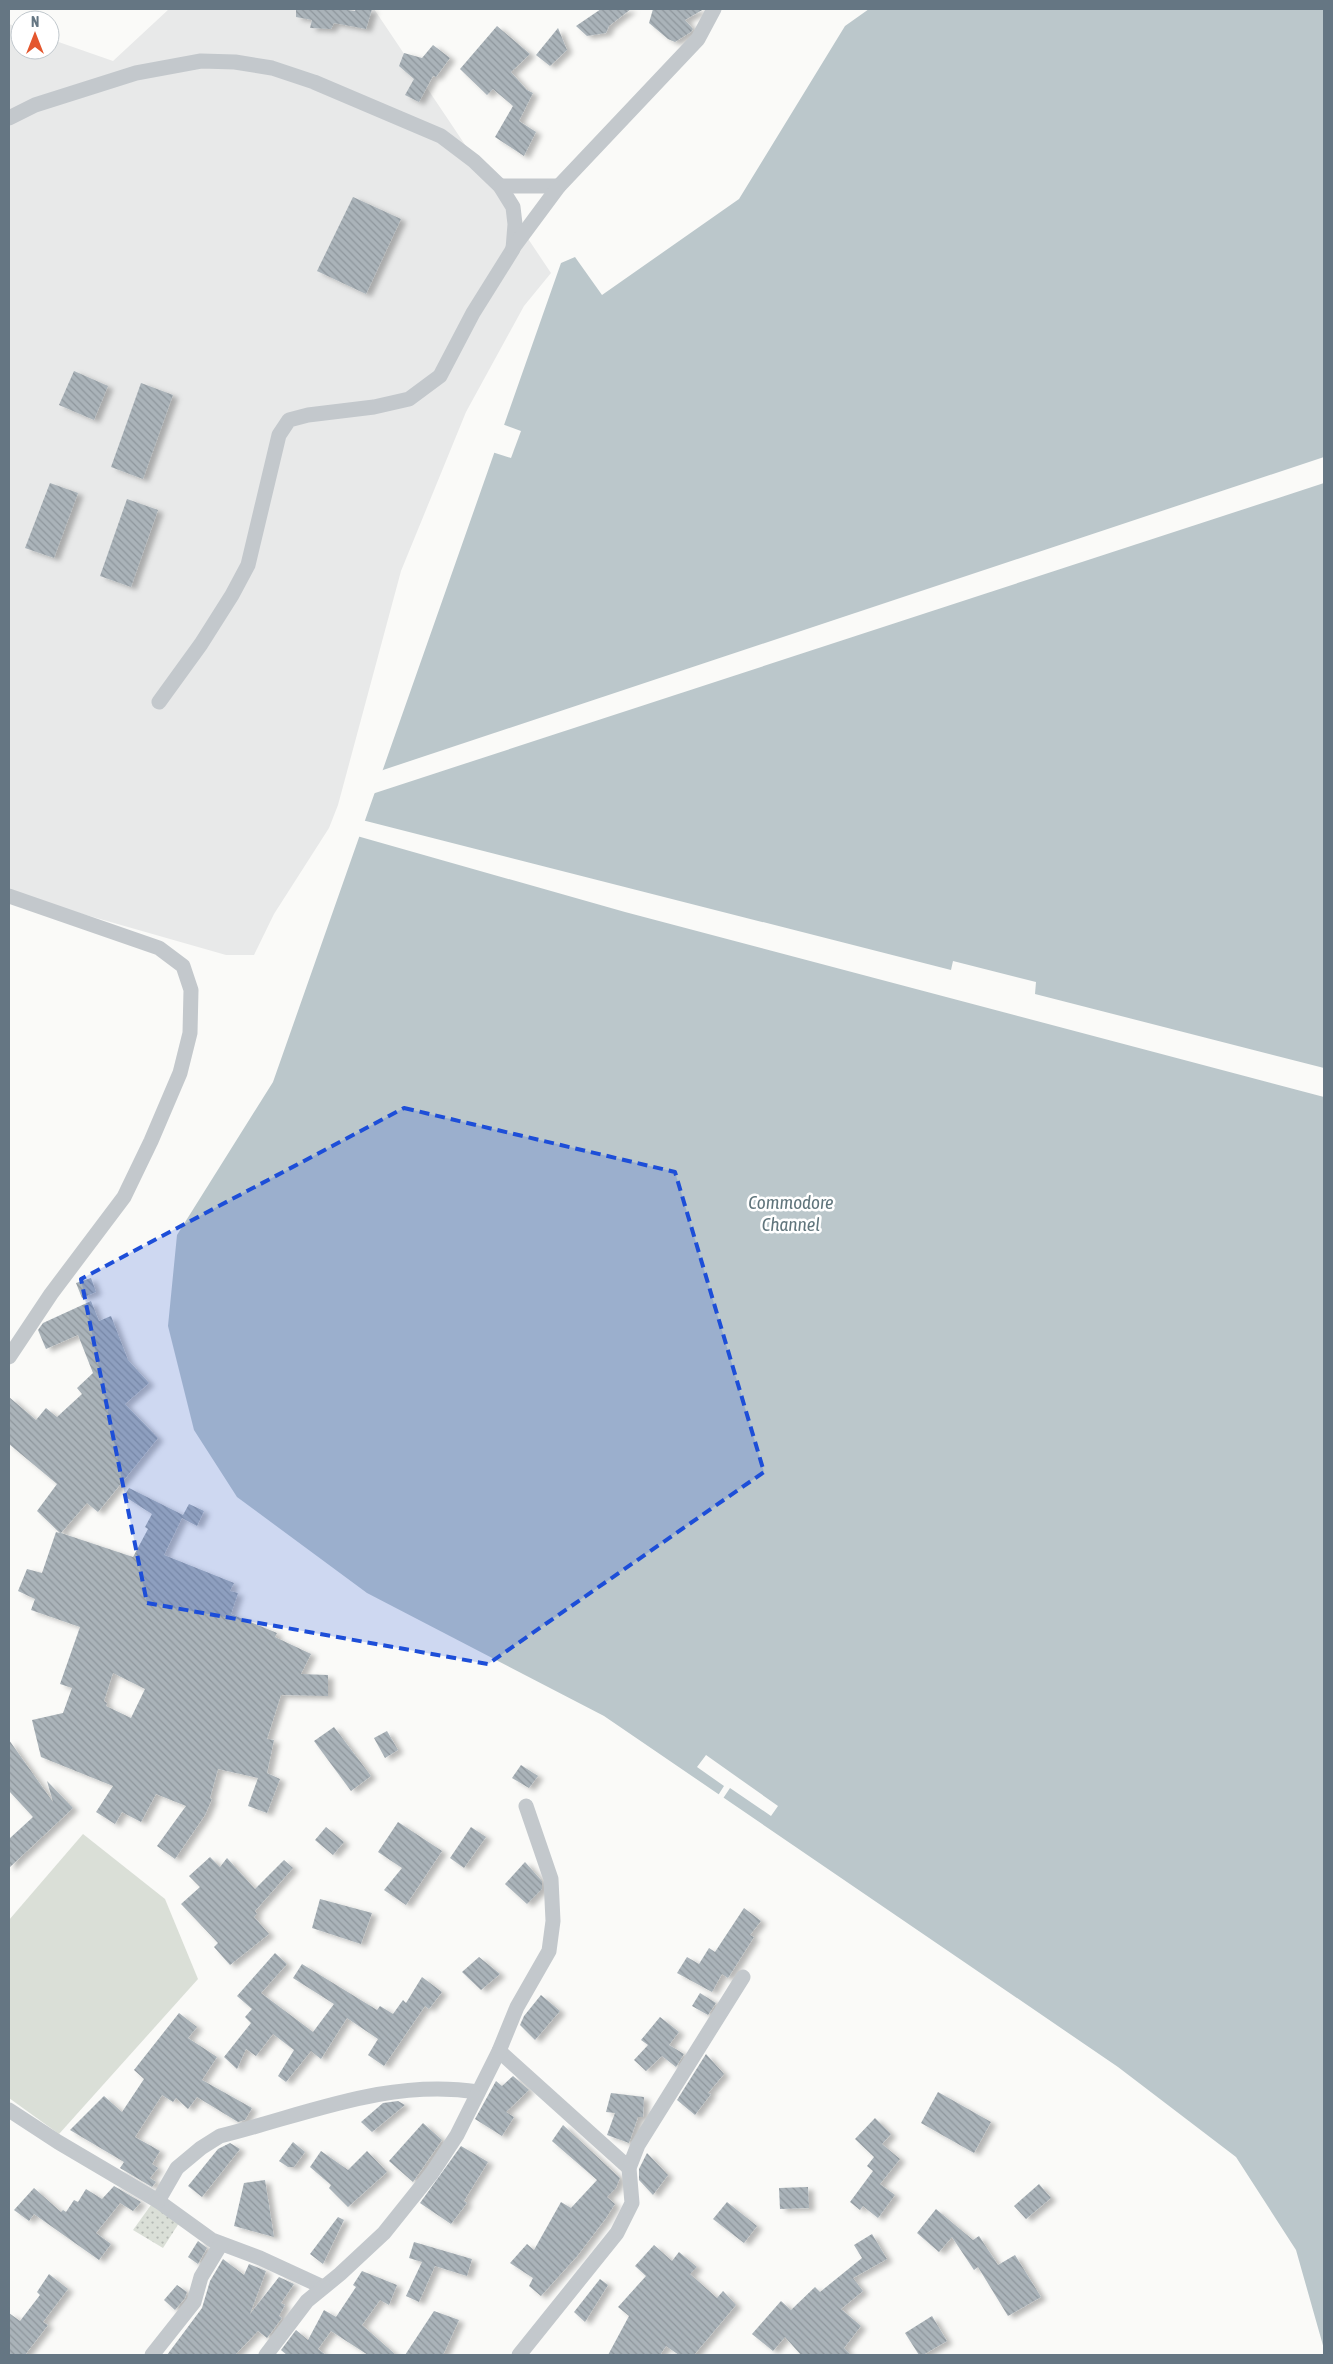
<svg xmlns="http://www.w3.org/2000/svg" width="1333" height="2364" viewBox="0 0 1333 2364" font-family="'Asap Condensed',sans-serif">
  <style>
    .built { fill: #e8e9e9 }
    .grass { fill: url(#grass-dots) }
    .garden { fill: #dadfd7 }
    .water { fill: #bbc7cb }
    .pier { fill: #fafaf8 }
    .building { fill: url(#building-back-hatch); fill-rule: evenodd; filter: url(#shadow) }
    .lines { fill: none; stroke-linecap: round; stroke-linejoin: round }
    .minor { stroke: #c3c8cc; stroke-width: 15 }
    .marked { fill: #1d4ed8; fill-opacity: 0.2; stroke: #1d4ed8; stroke-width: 4; stroke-dasharray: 10 6; stroke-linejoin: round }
    .labels { text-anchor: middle; stroke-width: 5; stroke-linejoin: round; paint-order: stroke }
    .water-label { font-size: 19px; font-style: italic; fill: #60757c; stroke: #fff }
  </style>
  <defs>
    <pattern id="grass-dots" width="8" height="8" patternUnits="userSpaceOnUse" patternTransform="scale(1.25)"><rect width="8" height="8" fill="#dadfd7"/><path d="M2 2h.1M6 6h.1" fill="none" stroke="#b4b9b4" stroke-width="1.8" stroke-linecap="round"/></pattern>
    <pattern id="building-back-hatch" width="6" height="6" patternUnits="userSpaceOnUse" patternTransform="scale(1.25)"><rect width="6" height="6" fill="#aab3b9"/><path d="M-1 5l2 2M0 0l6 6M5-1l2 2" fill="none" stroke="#8e969c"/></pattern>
    <filter id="shadow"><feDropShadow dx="5.5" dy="3" stdDeviation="2.5" flood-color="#0004"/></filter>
  </defs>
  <rect width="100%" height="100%" fill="#fafaf8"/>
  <!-- built -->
  <polygon class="built" points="169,9 374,9 551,273 524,306 466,412 401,571 338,805 329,828 274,914 254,955 226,955 9,893 9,24 20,28 20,50 50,50 50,39 113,61"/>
  <!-- grass -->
  <polygon class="grass" points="151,2205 179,2223 163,2248 133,2230"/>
  <!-- garden -->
  <polygon class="garden" points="83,1834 165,1899 198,1979 59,2134 9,2098 9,1920"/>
  <!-- water -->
  <polygon class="water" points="869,9 1324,9 1324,2349 1296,2250 1236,2157 1118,2067 604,1716 367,1593 237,1497 194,1430 168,1326 177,1235 273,1082 561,263 575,257 602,295 739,199 845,26"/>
  <!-- pier -->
  <g class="pier">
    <polygon points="502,424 521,431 511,458 492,452"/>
    <polygon points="1324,457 1324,483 372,794 380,771"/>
    <polygon points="362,820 951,970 953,961 1036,982 1035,994 1324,1068 1324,1097 625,912 357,836"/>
    <polygon points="706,1755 778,1806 771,1816 730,1788 722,1800 717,1797 724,1786 697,1767"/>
  </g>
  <!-- building -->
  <g class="building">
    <polygon points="296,9 340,9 355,11 356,9 372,9 366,29 334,23 331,29 310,28 312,20 296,17"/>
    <polygon points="601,9 631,9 609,26 606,33 587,36 576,26"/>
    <polygon points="653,9 704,9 685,20 693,29 691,32 675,42 668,39 649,23"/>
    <polygon points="497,26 530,54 511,72 527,90 533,93 519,121 536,132 524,156 495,137 513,106 493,89 487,95 460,69"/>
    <polygon points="558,28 567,50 550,66 536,55"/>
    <polygon points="433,45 450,58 436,77 433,76 419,102 405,95 414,79 399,66 404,53 422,58"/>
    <polygon points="353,197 401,219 366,294 317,271"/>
    <polygon points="74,371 108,386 94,420 59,405"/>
    <polygon points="141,383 173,395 143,479 111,467"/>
    <polygon points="50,483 78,493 54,558 25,548"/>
    <polygon points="127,499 158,510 131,587 100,576"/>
    <polygon points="91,1278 96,1292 82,1298 76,1283"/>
    <path d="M 91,1301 L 99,1321 L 111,1316 L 128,1360 L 149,1383 L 125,1404 L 158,1438 L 98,1512 L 87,1503 L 61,1533 L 133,1557 L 148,1529 L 145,1527 L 152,1514 L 124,1496 L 129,1488 L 183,1515 L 189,1504 L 204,1511 L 197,1526 L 182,1518 L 164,1555 L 234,1583 L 230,1591 L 238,1593 L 231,1614 L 277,1633 L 275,1637 L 311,1654 L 301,1674 L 328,1675 L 328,1696 L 281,1695 L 267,1739 L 274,1740 L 267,1773 L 280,1779 L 267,1813 L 248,1806 L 258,1778 L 218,1769 L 210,1798 L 212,1799 L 205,1815 L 175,1859 L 157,1846 L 186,1806 L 156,1794 L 141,1822 L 122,1812 L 115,1824 L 96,1812 L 113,1786 L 41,1757 L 32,1720 L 63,1713 L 72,1688 L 60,1684 L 80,1627 L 31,1610 L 35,1599 L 18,1591 L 27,1569 L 42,1573 L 56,1532 L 60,1533 L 37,1511 L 57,1484 L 9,1444 L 9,1397 L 36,1420 L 46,1408 L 57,1417 L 82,1394 L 77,1388 L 93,1373 L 78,1335 L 46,1349 L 38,1330 L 43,1323 ZM 113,1673 L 145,1689 L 131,1718 L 106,1706 L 107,1703 L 104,1701 Z"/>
    <polygon points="334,1727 371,1776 351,1791 314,1741"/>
    <polygon points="387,1731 398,1750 385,1758 374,1738"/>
    <polygon points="9,1740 53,1802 47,1781 73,1808 9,1868 9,1839 33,1817 9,1791"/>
    <polygon points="521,1765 538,1776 529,1788 512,1778"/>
    <polygon points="398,1822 442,1851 406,1905 384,1890 402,1868 378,1852"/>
    <polygon points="326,1827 344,1842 333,1855 315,1840"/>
    <polygon points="471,1827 486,1837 464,1868 450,1858"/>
    <polygon points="210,1857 220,1867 227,1858 255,1889 284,1860 293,1868 255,1911 257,1914 254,1917 269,1934 230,1965 214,1947 218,1943 181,1904 200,1887 189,1876"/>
    <polygon points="525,1862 542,1881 542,1889 527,1904 505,1884"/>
    <polygon points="320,1899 372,1913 361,1944 312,1928"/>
    <polygon points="744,1908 761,1921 750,1935 754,1937 728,1978 722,1974 712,1992 677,1973 687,1957 699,1964 709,1948 715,1952"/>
    <polygon points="275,1953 287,1964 261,1993 313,2032 334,2004 293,1978 302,1964 377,2010 380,2006 393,2014 403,2000 406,2003 422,1977 442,1992 429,2009 425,2006 384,2066 368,2055 378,2039 347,2018 321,2059 311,2051 286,2082 278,2076 294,2050 273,2034 256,2056 246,2049 237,2069 224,2057 251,2023 245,2017 252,2009 237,1996"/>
    <polygon points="479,1957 500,1974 481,1990 462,1972"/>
    <polygon points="700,1993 716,2003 708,2015 692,2006"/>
    <polygon points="541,1995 560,2011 535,2040 520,2025 524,2016"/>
    <polygon points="179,2013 197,2027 188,2038 217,2057 202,2080 252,2108 245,2120 238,2122 197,2097 188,2109 176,2098 173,2102 162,2095 135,2137 160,2151 152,2164 158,2168 150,2178 156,2182 152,2187 120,2168 124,2162 70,2130 104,2096 122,2112 144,2079 134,2070"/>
    <polygon points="660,2017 679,2032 669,2045 684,2054 676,2067 662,2056 646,2071 634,2060 648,2045 641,2040"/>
    <polygon points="706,2054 724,2074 708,2093 711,2094 695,2115 677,2100"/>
    <polygon points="513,2076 529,2090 506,2112 514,2117 502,2136 475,2119 496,2081 502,2086"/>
    <polygon points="938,2092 991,2122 974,2153 921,2123"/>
    <polygon points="611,2093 644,2097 643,2117 638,2117 629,2143 607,2135 615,2113 606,2112"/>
    <polygon points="398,2101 405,2105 372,2132 361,2122 383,2103"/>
    <polygon points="875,2118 891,2134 882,2144 900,2159 880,2184 895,2195 878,2218 863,2206 860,2210 850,2202 873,2171 867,2166 874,2157 855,2139"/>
    <polygon points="423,2123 442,2140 413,2182 389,2161"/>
    <polygon points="563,2125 620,2178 616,2188 607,2197 615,2204 606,2218 578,2255 541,2296 529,2286 533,2278 510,2263 527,2244 534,2250 561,2202 571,2208 597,2180 552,2141"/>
    <polygon points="293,2142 305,2152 294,2167 288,2167 279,2161"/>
    <polygon points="230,2143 240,2149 202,2197 188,2186 218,2149"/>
    <polygon points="461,2146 488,2162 464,2201 467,2203 451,2224 420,2203"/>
    <polygon points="321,2151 348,2170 367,2151 387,2172 348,2207 329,2188 331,2185 310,2167"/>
    <polygon points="647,2153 668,2175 653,2195 639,2180 639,2169"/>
    <polygon points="265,2180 274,2237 234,2226 244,2183"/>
    <polygon points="1039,2184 1051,2198 1026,2219 1014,2206"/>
    <polygon points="114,2186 141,2202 133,2211 120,2203 96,2233 111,2244 99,2260 34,2214 29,2221 14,2210 34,2188 61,2212 63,2210 66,2212 74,2200 78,2202 86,2189 102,2199"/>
    <polygon points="808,2187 809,2208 780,2209 779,2188"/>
    <polygon points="727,2202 757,2226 744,2243 713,2219"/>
    <polygon points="936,2209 973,2240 979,2236 998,2265 1015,2255 1041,2297 1008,2316 978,2267 974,2270 952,2237 939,2252 917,2233"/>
    <polygon points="338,2217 344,2220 323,2264 310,2254"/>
    <polygon points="872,2234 887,2259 853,2278 863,2291 841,2309 861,2326 844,2348 851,2355 801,2355 785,2337 773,2351 752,2334 781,2301 791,2310 815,2287 820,2292 862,2258 854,2245"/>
    <polygon points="198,2241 207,2248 198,2264 188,2257"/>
    <polygon points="414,2242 472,2259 467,2276 435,2266 419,2302 406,2296 422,2262 409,2258"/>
    <polygon points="654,2245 672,2261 679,2252 697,2267 690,2274 717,2298 723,2291 736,2305 694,2355 679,2355 666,2346 660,2355 608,2355 629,2316 618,2307 646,2276 635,2266"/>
    <polygon points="223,2259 244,2275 249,2264 266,2271 250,2314 279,2277 294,2284 281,2303 285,2305 279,2316 282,2318 267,2338 258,2331 235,2355 167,2355 202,2308 210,2281"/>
    <polygon points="362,2271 397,2285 389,2305 380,2300 362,2325 396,2355 368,2355 331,2331 318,2349 326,2355 287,2355 281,2350 296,2330 308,2340 324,2310 336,2317 356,2287 353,2285"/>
    <polygon points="49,2274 68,2289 43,2322 48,2325 25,2355 9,2355 9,2313 20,2321 40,2295 37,2292"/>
    <polygon points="600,2279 608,2285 585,2322 574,2312"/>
    <polygon points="177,2285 187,2292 185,2298 175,2310 164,2300"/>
    <polygon points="434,2311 459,2320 443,2355 405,2355"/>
    <polygon points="932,2316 947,2341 923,2355 919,2355 905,2333"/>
  </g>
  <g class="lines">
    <!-- minor -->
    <g class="minor">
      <polyline points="9,118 35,105 136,73 201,61 235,62 272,68 314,82 441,136 474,161 500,186 513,207 515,224 513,249 473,313 440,376 409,399 374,407 308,415 289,420 279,435 248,565 232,595 201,644 159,702"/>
      <polyline points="500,186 559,186"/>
      <polyline points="513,248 559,186 698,39 714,9"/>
      <polyline points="9,896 159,948 183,966 191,990 190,1033 180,1073 151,1141 124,1197 51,1294 9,1357"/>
      <polyline points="499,2051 629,2168"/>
      <polyline points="9,2110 58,2142 158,2201 212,2240 260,2258 323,2287"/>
      <path d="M 158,2201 L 177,2168 L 201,2148 L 220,2136 C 305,2115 388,2078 478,2092"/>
      <polyline points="152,2355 194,2302 201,2277 221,2244"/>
      <polyline points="266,2355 307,2301 340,2274 384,2233 432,2173 457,2135 499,2051 517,2007 549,1951 553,1921 551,1879 526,1806"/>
      <polyline points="519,2355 617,2233 632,2203 629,2168 638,2145 743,1977"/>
    </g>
  </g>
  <!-- marked area -->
  <path class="marked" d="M 404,1108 L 675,1172 L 764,1472 L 488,1664 L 147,1603 L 81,1279 Z"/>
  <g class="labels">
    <!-- water labels -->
    <g class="water-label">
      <text x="791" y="1209">Commodore<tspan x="791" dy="22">Channel</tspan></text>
    </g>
  </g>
  <!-- border -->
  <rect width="1333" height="2364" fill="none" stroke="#657683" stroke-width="20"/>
  <!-- north arrow -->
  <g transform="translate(35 35)"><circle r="24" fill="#ffffff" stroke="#c1c8cd"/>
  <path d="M0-4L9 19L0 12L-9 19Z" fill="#e4572e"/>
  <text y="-8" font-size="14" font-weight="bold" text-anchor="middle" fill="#657683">N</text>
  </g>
</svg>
